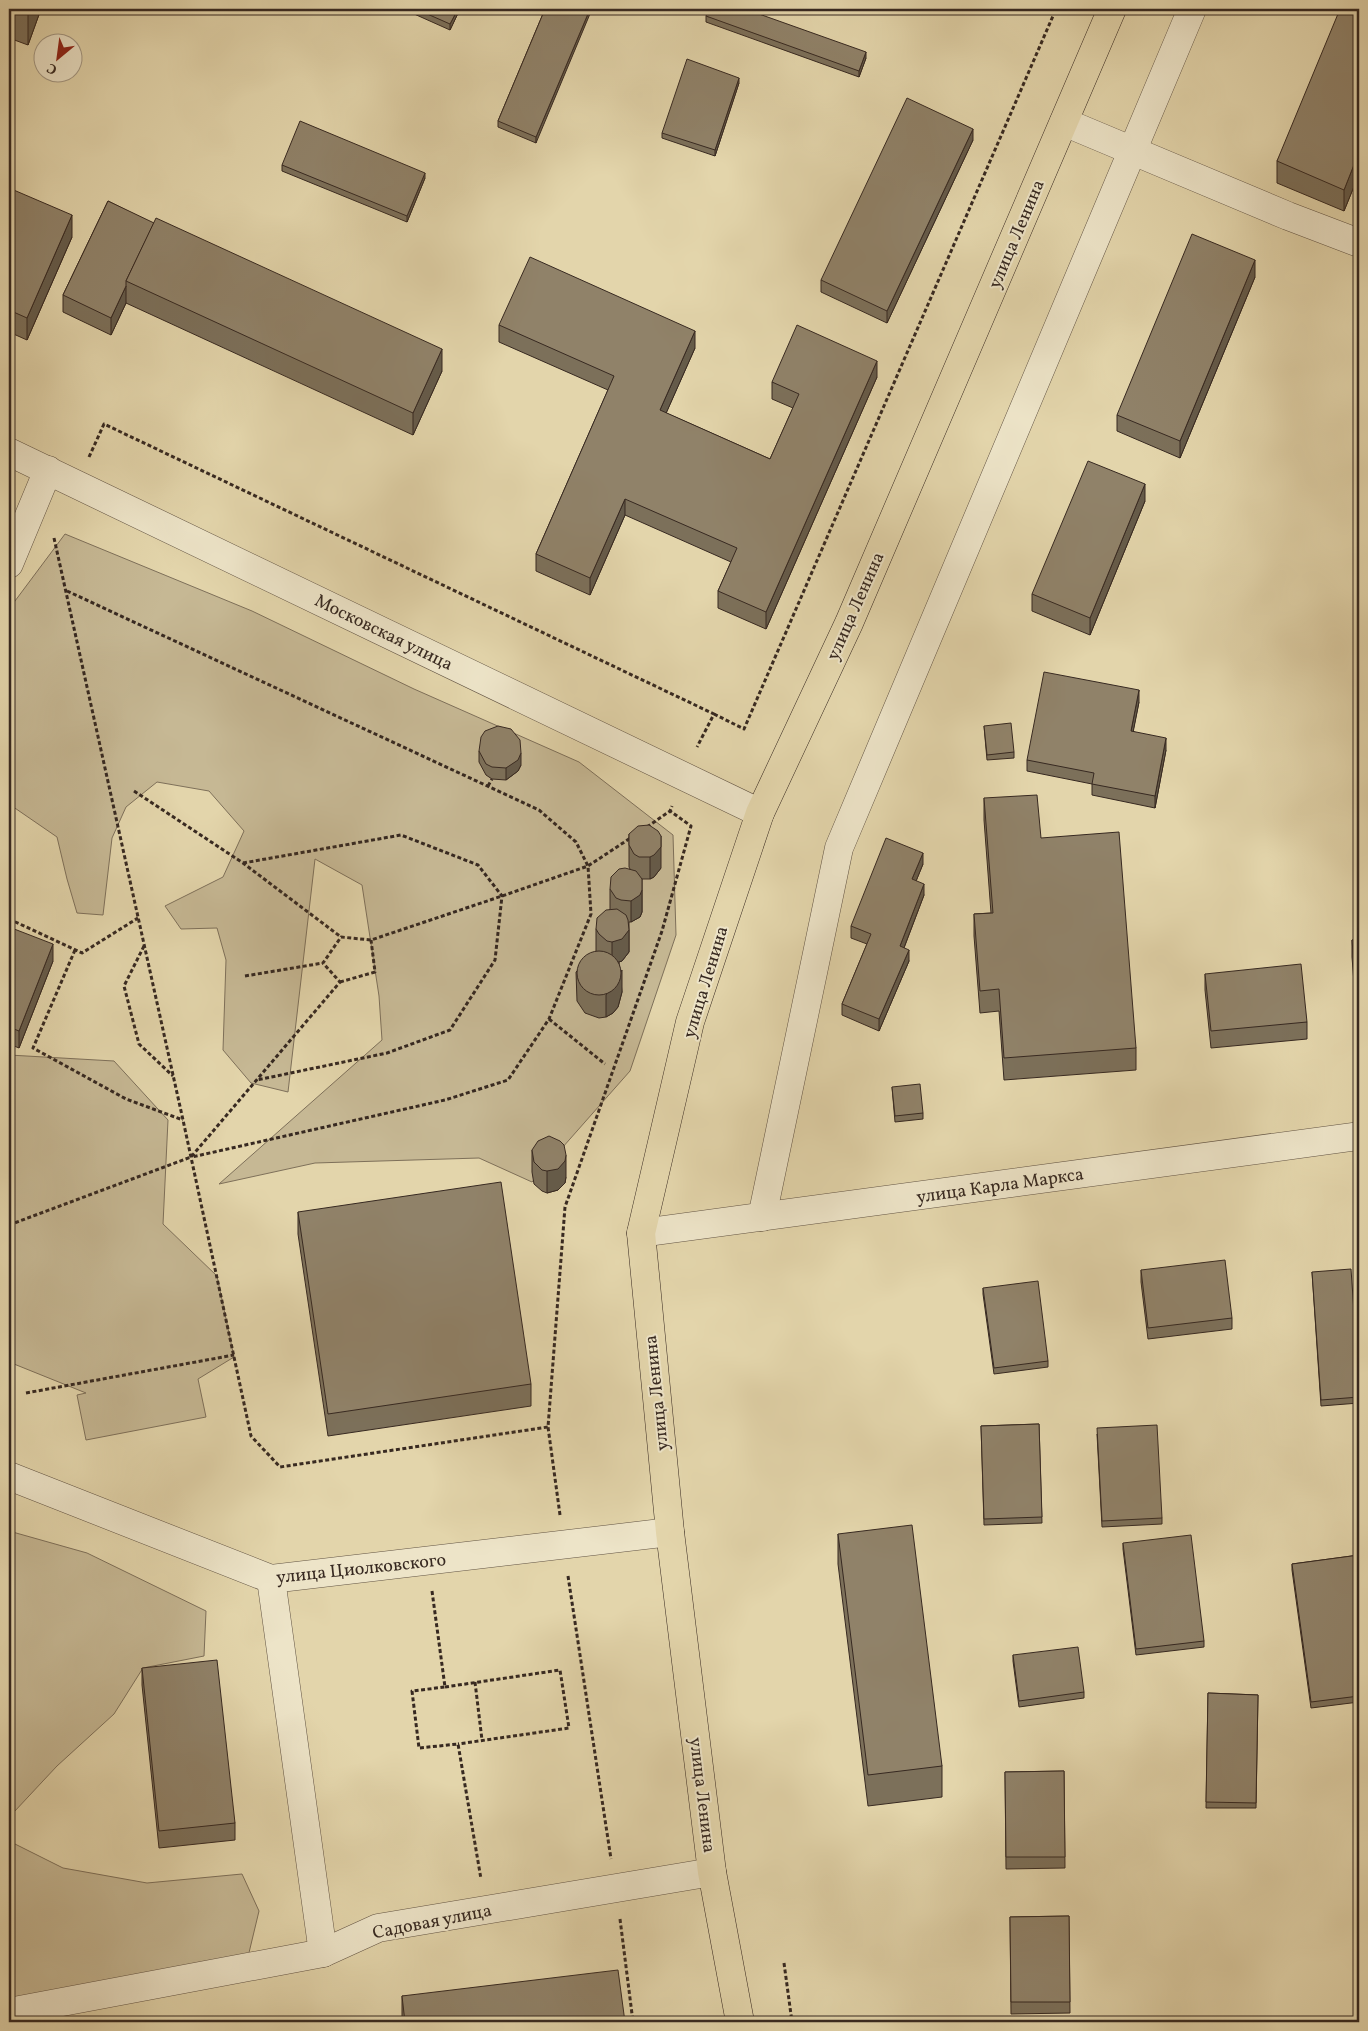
<svg xmlns="http://www.w3.org/2000/svg" width="1368" height="2031" viewBox="0 0 1368 2031" font-family="Vollkorn,serif">
  <style>
    .green { fill: #c6b894; stroke: #7e705a }
    .lines { fill: none; stroke-linecap: round; stroke-linejoin: round }
    .minor-casing { stroke: #625444; stroke-width: 29 }
    .major-casing { stroke: #372921; stroke-width: 29 }
    .path { stroke: #372921; stroke-width: 3; stroke-dasharray: 4 2.5; stroke-linecap: butt }
    .minor { stroke: #ede4c8; stroke-width: 28 }
    .major { stroke: #e3d5ab; stroke-width: 28 }
    .wall { fill: #7c705a; stroke: #372921 }
    .shaded-wall { fill: #655b4a; stroke: #372921 }
    .building { fill: #908269; stroke: #372921 }
    .labels { text-anchor: middle; stroke-width: 4; stroke-linejoin: round; paint-order: stroke }
    .street-label { font-size: 18px; fill: #372921; stroke: #ede4c8 }
  </style>
  <rect width="100%" height="100%" fill="#e3d5ab"/>
  <filter id="stains"><feTurbulence type="fractalNoise" baseFrequency=".004" numOctaves="4"/><feColorMatrix values="0 0 0 0 .2 0 0 0 0 .09 0 0 0 0 .02 0 0 0 .5 -.17"/></filter>
  <radialGradient id="worn" r=".72"><stop offset=".6" stop-color="#630" stop-opacity="0"/><stop offset="1" stop-color="#630" stop-opacity=".3"/></radialGradient>
  <!-- green -->
  <g class="green">
    <polygon points="65,534 252,611 414,689 579,762 673,835 676,935 630,1071 532,1182 479,1158 315,1163 219,1184 382,1040 379,996 362,885 315,859 288,1092 251,1083 223,1050 226,960 217,928 181,929 165,906 223,877 244,831 209,791 157,782 126,807 112,838 103,915 77,913 67,879 57,837 9,804 9,609"/>
    <polygon points="9,1055 114,1061 168,1120 163,1224 217,1276 234,1357 198,1379 206,1417 86,1440 77,1395 86,1393 9,1362"/>
    <polygon points="9,1531 87,1553 206,1611 204,1656 143,1668 114,1714 57,1766 14,1812 9,1804"/>
    <polygon points="9,1841 63,1868 147,1883 242,1874 259,1911 247,1961 9,2006"/>
  </g>
  <g class="lines">
    <defs>
      <g id="minor">
        <polyline points="1064,122 1288,216 1359,243"/>
        <polyline points="9,452 760,813"/>
        <polyline points="9,564 48,470"/>
        <polyline points="762,1217 839,848 1192,9"/>
        <polyline points="641,1233 1359,1136"/>
        <polyline points="9,1476 271,1579 670,1532"/>
        <polyline points="271,1579 323,1953"/>
        <polyline points="9,2012 323,1953 378,1928 712,1872"/>
      </g>
      <polyline id="major" points="740,2022 712,1872 670,1532 641,1233 690,1022 760,813 849,623 1112,9"/>
    </defs>
    <!-- minor casing -->
    <use href="#minor" class="minor-casing"/>
    <!-- major casing -->
    <use href="#major" class="major-casing"/>
    <!-- path -->
    <g class="path">
      <polyline points="89,457 104,424 714,714 697,747"/>
      <polyline points="54,538 183,1120 251,1436 280,1467 548,1427"/>
      <polyline points="67,591 539,810 576,842 588,866 591,914 549,1019 508,1080 445,1100 192,1157"/>
      <polyline points="714,714 744,729 1056,9"/>
      <polyline points="488,786 492,779"/>
      <polyline points="134,791 243,863 341,937"/>
      <polyline points="647,827 670,811 672,806"/>
      <polyline points="243,863 401,835 478,865 502,896 495,960 450,1030 387,1053 257,1080"/>
      <polyline points="9,919 82,953 138,918"/>
      <polyline points="144,946 124,986 139,1044 173,1076"/>
      <polyline points="75,950 33,1048 126,1099 183,1120"/>
      <polyline points="245,976 323,963"/>
      <polyline points="340,982 375,972 371,940"/>
      <polyline points="549,1019 605,1064"/>
      <polyline points="9,1225 191,1157 340,982 323,963 341,937 371,940 502,896 588,866 632,837"/>
      <polyline points="26,1393 234,1355"/>
      <polyline points="560,1515 548,1427 565,1207 662,931 691,826 670,811"/>
      <polyline points="568,1576 611,1859"/>
      <polyline points="432,1591 445,1687 412,1691 419,1748 458,1744 481,1879"/>
      <polyline points="475,1682 482,1740"/>
      <polyline points="445,1687 560,1670 569,1728 458,1744"/>
      <polyline points="620,1919 633,2022"/>
      <polyline points="784,1963 792,2022"/>
    </g>
    <!-- minor -->
    <use href="#minor" class="minor"/>
    <!-- major -->
    <use href="#major" class="major"/>
  </g>
  <!-- wall -->
  <g class="wall">
    <polygon points="9,9 41,9 28,45 9,38"/>
    <polygon points="403,9 460,9 450,30"/>
    <polygon points="545,9 536,143 498,127 498,121"/>
    <polygon points="1359,9 1359,174 1344,211 1277,183 1277,161"/>
    <polygon points="706,16 866,58 859,77 706,22"/>
    <polygon points="739,83 715,156 662,138 662,133"/>
    <polygon points="973,140 887,323 821,292 821,280"/>
    <polygon points="282,165 425,178 407,222 282,171"/>
    <polygon points="9,188 72,237 27,340 9,332"/>
    <polygon points="108,201 442,371 413,435 126,303 111,335 63,312 63,295"/>
    <polygon points="1255,277 1180,458 1117,431 1117,415"/>
    <polygon points="499,325 695,348 666,413 770,459 793,408 772,399 772,382 877,377 766,629 718,608 718,591 731,562 625,515 590,595 536,571 536,554 608,390 499,342"/>
    <polygon points="1145,501 1090,635 1032,611 1032,594"/>
    <polygon points="1139,702 1133,731 1166,750 1155,808 1092,795 1092,784 1027,771 1027,760"/>
    <polygon points="984,726 1014,752 1014,758 987,760"/>
    <polygon points="479,751 521,765 518,771 506,780 492,779 486,775 479,762"/>
    <polygon points="984,798 1041,838 1136,1048 1136,1070 1004,1080 999,1011 980,1013 974,936 974,914 991,913 984,820"/>
    <polygon points="629,834 661,868 654,877 650,879 642,879 642,912 640,917 631,922 629,922 629,952 622,961 619,962 622,992 618,1007 613,1013 606,1017 599,1018 585,1013 577,1001 576,972 596,951 596,929 610,909 610,889 630,869 629,867"/>
    <polygon points="923,864 916,881 924,895 904,948 909,961 879,1031 842,1015 842,1004 867,944 851,938 851,926"/>
    <polygon points="9,927 53,961 19,1048 9,1044"/>
    <polygon points="1352,940 1359,940 1359,1034 1358,1034 1352,957"/>
    <polygon points="1205,974 1307,1022 1307,1039 1211,1048 1205,990"/>
    <polygon points="892,1087 923,1113 923,1119 895,1122"/>
    <polygon points="532,1150 566,1177 565,1183 558,1190 547,1193 542,1191 534,1184 532,1172"/>
    <polygon points="298,1212 531,1384 531,1406 328,1436 298,1234"/>
    <polygon points="1141,1270 1232,1318 1232,1329 1148,1339 1141,1282"/>
    <polygon points="1312,1272 1359,1384 1359,1403 1321,1406"/>
    <polygon points="983,1288 1048,1361 1048,1367 994,1374 983,1294"/>
    <polygon points="1039,1424 1042,1523 984,1525 981,1426"/>
    <polygon points="1097,1434 1162,1518 1162,1524 1102,1527"/>
    <polygon points="838,1534 942,1766 942,1797 868,1806 838,1564"/>
    <polygon points="1123,1543 1204,1641 1204,1647 1136,1655 1123,1549"/>
    <polygon points="1359,1555 1359,1702 1311,1708 1292,1570 1292,1564"/>
    <polygon points="1013,1655 1084,1692 1084,1698 1019,1707 1013,1661"/>
    <polygon points="142,1668 235,1823 235,1840 159,1848 142,1685"/>
    <polygon points="1208,1693 1258,1695 1256,1808 1206,1808"/>
    <polygon points="1064,1771 1065,1868 1006,1869 1005,1772"/>
    <polygon points="1069,1916 1070,2013 1011,2014 1010,1917"/>
    <polygon points="402,1996 625,2022 402,2022"/>
  </g>
  <!-- shaded-wall -->
  <g class="shaded-wall">
    <polygon points="30,9 41,9 28,45 28,14"/>
    <polygon points="458,9 460,9 450,30 450,24"/>
    <polygon points="590,9 592,9 536,143 536,137"/>
    <polygon points="866,52 866,58 859,77 859,71"/>
    <polygon points="739,78 739,83 715,156 715,150"/>
    <polygon points="973,129 973,140 887,323 887,311"/>
    <polygon points="1359,152 1359,174 1344,211 1344,190"/>
    <polygon points="425,173 425,178 407,222 407,216"/>
    <polygon points="72,215 72,237 27,340 27,318"/>
    <polygon points="1255,260 1255,277 1180,458 1180,441"/>
    <polygon points="126,286 126,303 111,335 111,318"/>
    <polygon points="695,331 695,348 660,427 660,410"/>
    <polygon points="442,349 442,371 413,435 413,413"/>
    <polygon points="877,361 877,377 766,629 766,612"/>
    <polygon points="1145,484 1145,501 1090,635 1090,618"/>
    <polygon points="625,499 625,515 590,595 590,578"/>
    <polygon points="1139,690 1139,702 1131,743 1131,731"/>
    <polygon points="1166,738 1166,750 1155,808 1155,796"/>
    <polygon points="521,753 521,765 518,771 506,780 506,768"/>
    <polygon points="661,836 661,868 654,877 650,879 650,857"/>
    <polygon points="923,853 923,864 912,891 912,879"/>
    <polygon points="924,884 924,895 900,958 900,946"/>
    <polygon points="642,890 642,912 640,917 631,922 631,901"/>
    <polygon points="629,930 629,952 622,961 612,964 612,942"/>
    <polygon points="53,944 53,961 19,1048 19,1031"/>
    <polygon points="909,950 909,961 879,1031 879,1019"/>
    <polygon points="622,970 622,992 618,1007 613,1013 606,1017 606,995"/>
    <polygon points="566,1155 566,1177 565,1183 558,1190 547,1193 547,1171"/>
  </g>
  <!-- building -->
  <g class="building">
    <polygon points="12,9 30,9 28,14"/>
    <polygon points="416,9 458,9 450,24"/>
    <polygon points="545,9 590,9 536,137 498,121"/>
    <polygon points="708,9 745,9 866,52 859,71 706,16"/>
    <polygon points="1340,9 1359,9 1359,152 1344,190 1277,161"/>
    <polygon points="687,59 739,78 715,150 662,133"/>
    <polygon points="907,98 973,129 887,311 821,280"/>
    <polygon points="300,121 425,173 407,216 282,165"/>
    <polygon points="9,188 72,215 27,318 9,310"/>
    <polygon points="108,201 154,223 126,281 126,286 111,318 63,295"/>
    <polygon points="156,218 442,349 413,413 126,281"/>
    <polygon points="1192,234 1255,260 1180,441 1117,415"/>
    <polygon points="530,257 695,331 660,410 770,459 799,394 772,382 797,325 877,361 766,612 718,591 737,548 625,499 590,578 536,554 614,376 499,325"/>
    <polygon points="1088,461 1145,484 1090,618 1032,594"/>
    <polygon points="1044,672 1139,690 1131,731 1166,738 1155,796 1092,784 1094,773 1027,760"/>
    <polygon points="1011,723 1014,752 987,755 984,726"/>
    <polygon points="498,726 511,729 520,740 521,753 518,760 506,768 492,767 486,764 479,751 481,737 485,731"/>
    <polygon points="1037,795 1041,838 1119,832 1136,1048 1004,1058 999,989 980,991 974,914 993,913 984,798"/>
    <polygon points="649,825 658,831 661,836 661,847 654,855 650,857 639,857 634,854 629,845 629,834 638,826"/>
    <polygon points="886,838 923,853 912,879 924,884 900,946 909,950 879,1019 842,1004 871,934 851,926"/>
    <polygon points="625,868 636,871 642,879 642,890 640,895 631,901 621,900 616,898 610,889 611,877 619,869"/>
    <polygon points="617,909 626,915 628,920 629,930 622,939 612,942 607,941 599,934 596,929 597,918 606,910"/>
    <polygon points="9,927 53,944 19,1031 9,1027"/>
    <polygon points="1352,940 1359,940 1359,1017 1358,1018"/>
    <circle cx="599" cy="973" r="22"/>
    <polygon points="1301,964 1307,1022 1211,1031 1205,974"/>
    <polygon points="920,1084 923,1113 895,1116 892,1087"/>
    <polygon points="549,1136 560,1141 564,1145 566,1155 565,1161 558,1169 547,1171 542,1170 534,1162 532,1150 538,1141"/>
    <polygon points="501,1182 531,1384 328,1414 298,1212"/>
    <polygon points="1225,1260 1232,1318 1148,1328 1141,1270"/>
    <polygon points="1351,1269 1359,1384 1359,1397 1321,1400 1312,1272"/>
    <polygon points="1038,1281 1048,1361 994,1368 983,1288"/>
    <polygon points="1039,1424 1042,1517 984,1519 981,1426"/>
    <polygon points="1157,1425 1162,1518 1102,1521 1097,1428"/>
    <polygon points="912,1525 942,1766 868,1775 838,1534"/>
    <polygon points="1191,1535 1204,1641 1136,1649 1123,1543"/>
    <polygon points="1359,1555 1359,1696 1311,1702 1292,1564"/>
    <polygon points="1078,1647 1084,1692 1019,1701 1013,1655"/>
    <polygon points="217,1660 235,1823 159,1831 142,1668"/>
    <polygon points="1208,1693 1258,1695 1256,1803 1206,1802"/>
    <polygon points="1064,1771 1065,1857 1006,1857 1005,1772"/>
    <polygon points="1069,1916 1070,2002 1011,2002 1010,1917"/>
    <polygon points="618,1970 625,2022 405,2022 402,1996"/>
  </g>
  <g class="labels">
    <!-- street labels -->
    <g class="street-label">
      <text transform="translate(1016 234) rotate(-67)" y="6">улица Ленина</text>
      <text transform="translate(855 606) rotate(-66)" y="6">улица Ленина</text>
      <text transform="translate(384 632) rotate(26)" y="6">Московская улица</text>
      <text transform="translate(705 982) rotate(-73)" y="6">улица Ленина</text>
      <text transform="translate(1000 1185) rotate(-8)" y="6">улица Карла Маркса</text>
      <text transform="translate(656 1393) rotate(-96)" y="6">улица Ленина</text>
      <text transform="translate(361 1568) rotate(-6)" y="6">улица Циолковского</text>
      <text transform="translate(703 1795) rotate(83)" y="6">улица Ленина</text>
      <text transform="translate(432 1921) rotate(-11)" y="6">Садовая улица</text>
    </g>
  </g>
  <!-- margin -->
  <rect width="1368" height="2031" fill="none" stroke="#e3d5ab" stroke-width="30"/>
  <rect x="10" y="10" width="1348" height="2011" fill="none" stroke="#372921" stroke-width="2.5"/>
  <rect x="15" y="15" width="1338" height="2001" fill="none" stroke="#372921"/>
  <!-- north arrow -->
  <g transform="translate(58 58) rotate(209)"><circle r="24" fill="#ede4c8" stroke="#a49985"/>
  <path d="M0-4L9 19L0 12L-9 19Z" fill="#8f2418"/>
  <text y="-8" font-size="14" font-weight="bold" text-anchor="middle" fill="#372921">С</text>
  </g>
  <rect width="100%" height="100%" filter="url(#stains)"/>
  <rect width="100%" height="100%" fill="url(#worn)"/>
</svg>
